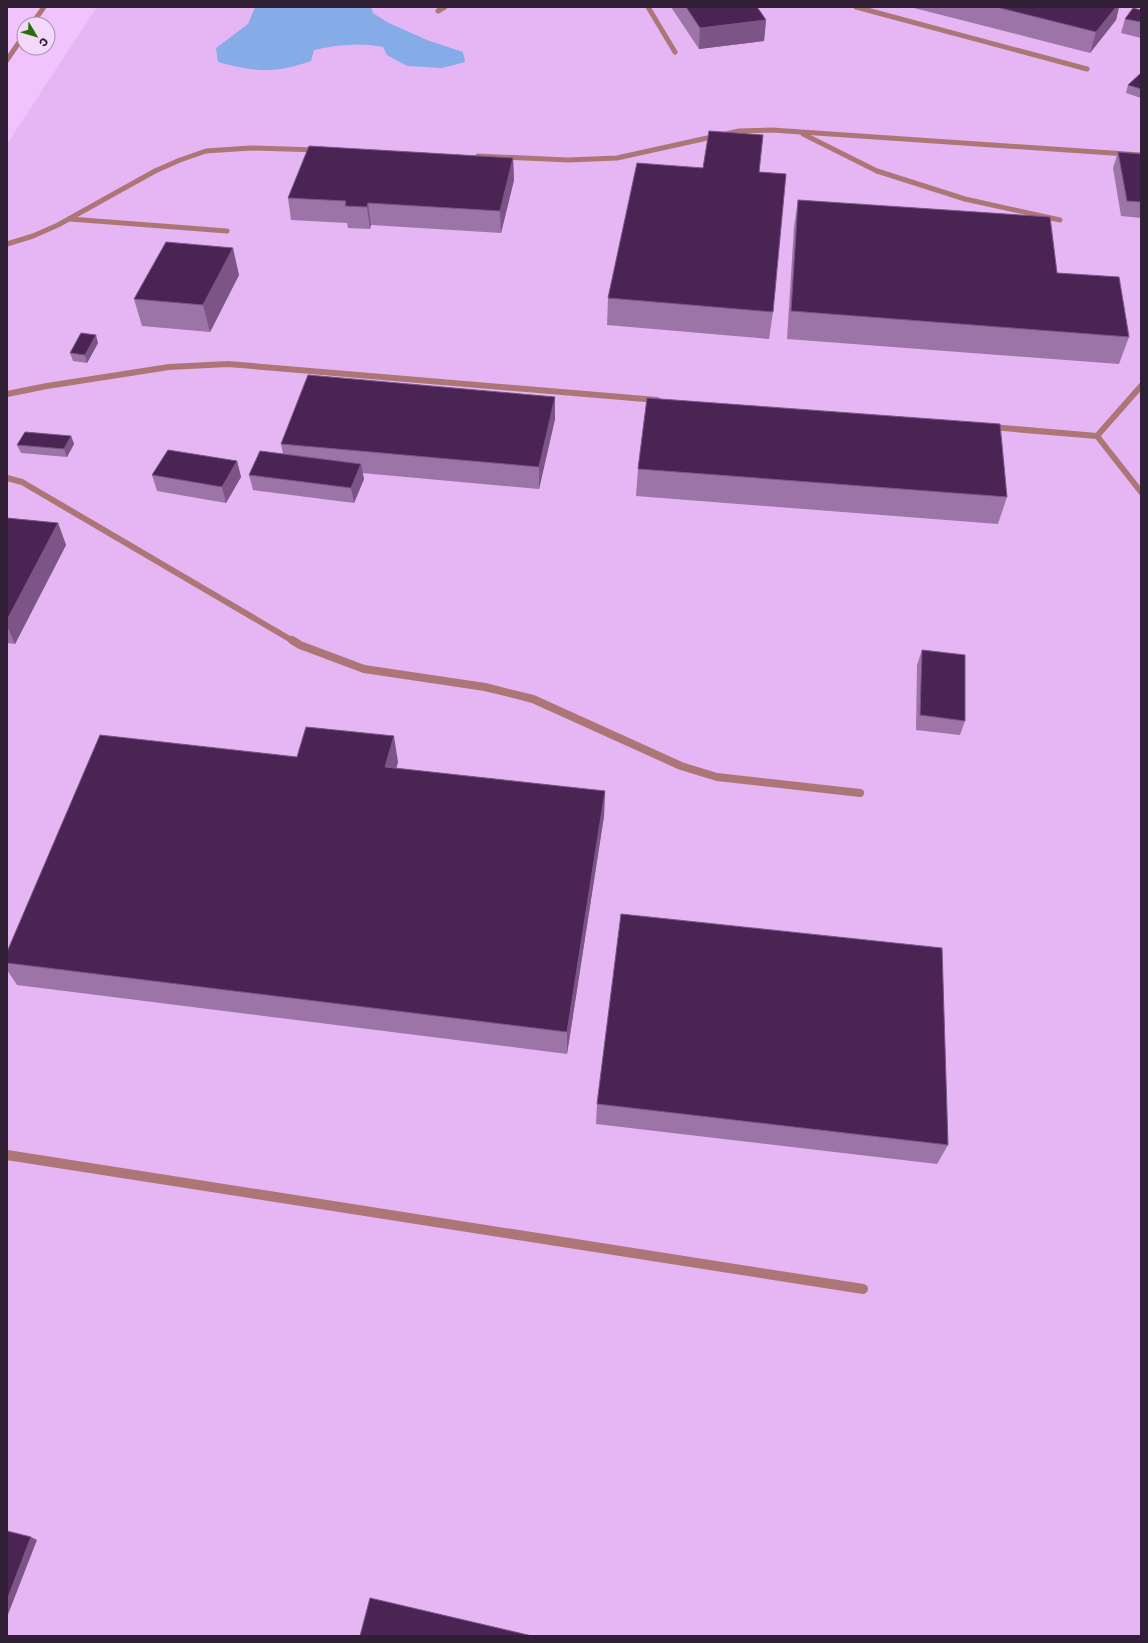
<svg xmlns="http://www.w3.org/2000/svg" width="1148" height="1643" viewBox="0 0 1148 1643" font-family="Rubik,sans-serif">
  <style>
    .built { fill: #e6b5f3 }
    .water { fill: #86ace7 }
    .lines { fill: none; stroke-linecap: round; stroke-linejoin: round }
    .service-far3 { stroke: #ad7676; stroke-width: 5 }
    .service-far2 { stroke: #ad7676; stroke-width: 6 }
    .service-far1 { stroke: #ad7676; stroke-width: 8 }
    .service { stroke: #ad7676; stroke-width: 10 }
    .tertiary { stroke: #ad7676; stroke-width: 5 }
    .wall { fill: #9d74a8 }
    .shaded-wall { fill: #7c5486 }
    .building { fill: #4a2554; stroke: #7c5486 }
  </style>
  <rect width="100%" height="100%" fill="#f0c3fc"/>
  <!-- built -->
  <polygon class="built" points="97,7 1141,7 1141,1636 7,1636 7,144"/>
  <!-- water -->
  <path class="water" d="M 255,7 L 371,7 L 373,13 L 387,22 L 427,40 L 463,52 L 465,62 L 442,68 L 407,66 L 387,55 L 383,47 C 360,42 337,45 314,50 L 311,61 C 274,74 256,72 218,62 L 216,48 L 248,24 Z"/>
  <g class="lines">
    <!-- service-far3 -->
    <g class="service-far3">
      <polyline points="648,7 675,52"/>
      <polyline points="856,7 1087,69"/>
      <polyline points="438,11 445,7"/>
      <polyline points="803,134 877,171 965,199 1060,220"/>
      <polyline points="478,156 568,160 617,158 739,131 772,130 1141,155"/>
      <polyline points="70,219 227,231"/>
      <polyline points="7,244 33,236 58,225 155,171 180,160 206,151 250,148 318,150"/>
    </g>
    <!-- service-far2 -->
    <g class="service-far2">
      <polyline points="7,394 47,386 169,367 228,364 657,400"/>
      <polyline points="991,427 1097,436 1141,492"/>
      <polyline points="1097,436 1141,386"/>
      <polyline points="7,478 22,482 293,641"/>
    </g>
    <!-- service-far1 -->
    <polyline class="service-far1" points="292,640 300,645 364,669 485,687 533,699 681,766 717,777 860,793"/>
    <!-- service -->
    <polyline class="service" points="7,1155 863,1289"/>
    <!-- tertiary -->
    <g class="tertiary">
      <polyline points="32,24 44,7"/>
      <polyline points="7,60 24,35"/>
    </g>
  </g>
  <!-- wall -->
  <g class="wall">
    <polygon points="671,7 757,7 766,20 764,41 699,49"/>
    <polygon points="910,7 1119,7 1116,20 1090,53"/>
    <polygon points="1141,10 1141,38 1121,33 1125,19"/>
    <polygon points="1141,73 1141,98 1126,93 1128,85"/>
    <polygon points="1118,152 1141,154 1141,218 1121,216 1113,168"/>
    <polygon points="513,158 514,180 501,233 371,225 370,229 348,228 347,223 291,220 288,198"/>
    <polygon points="759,172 773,312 769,339 607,325 608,298"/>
    <polygon points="798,200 1057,273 1129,337 1119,364 787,339 794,227"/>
    <polygon points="239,275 210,332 142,326 134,299"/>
    <polygon points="98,343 87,363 73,361 70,353"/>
    <polygon points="555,397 555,419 539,489 362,473 364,479 354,503 253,490 249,475 283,454 281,444"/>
    <polygon points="71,436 74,444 67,457 21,453 17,445"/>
    <polygon points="237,461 241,477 226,503 157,491 152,475"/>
    <polygon points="638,469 1007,497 998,524 636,496"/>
    <polygon points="7,518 58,523 66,545 15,644 7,643"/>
    <polygon points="922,650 965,721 960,735 916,730 917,665"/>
    <polygon points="297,757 398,762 396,768 605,791 604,816 567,1054 17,985 7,970 7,952"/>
    <polygon points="597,1104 948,1145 937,1164 596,1124"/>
  </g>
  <!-- shaded-wall -->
  <g class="shaded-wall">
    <polygon points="1116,7 1119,7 1116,20 1090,53 1096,32"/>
    <polygon points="766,20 764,41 699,49 700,28"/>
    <polygon points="513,158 514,180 501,233 500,211"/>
    <polygon points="368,203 371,225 370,229 367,207"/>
    <polygon points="233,248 239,275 210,332 203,305"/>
    <polygon points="96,335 98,343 87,363 85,355"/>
    <polygon points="555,397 555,419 539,489 539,467"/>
    <polygon points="71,436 74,444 67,457 64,449"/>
    <polygon points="237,461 241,477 226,503 222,487"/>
    <polygon points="361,464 364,479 354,503 351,488"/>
    <polygon points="58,523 66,545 15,644 7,626 7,620"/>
    <polygon points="394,736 398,762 390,792 385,767"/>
    <polygon points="605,791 604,816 567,1054 567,1032"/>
    <polygon points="31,1537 37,1540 7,1617 7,1600"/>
  </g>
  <!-- building -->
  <g class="building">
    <polygon points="686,7 757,7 766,20 700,28"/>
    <polygon points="996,7 1116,7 1096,32"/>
    <polygon points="1133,8 1141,10 1141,22 1125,19"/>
    <polygon points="1141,73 1141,89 1128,85"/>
    <polygon points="709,131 763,135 759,172 786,174 773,312 608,298 637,163 703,168"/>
    <polygon points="309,146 513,158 500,211 368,203 367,207 345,206 346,201 288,198"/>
    <polygon points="1118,152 1141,154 1141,202 1127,201"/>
    <polygon points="798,200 1050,217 1057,273 1119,277 1129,337 791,311"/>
    <polygon points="166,242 233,248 203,305 134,299"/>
    <polygon points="81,333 96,335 85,355 70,353"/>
    <polygon points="308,375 555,397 539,467 281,444"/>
    <polygon points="647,398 1000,424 1007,497 638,469"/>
    <polygon points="25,432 71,436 64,449 17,445"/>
    <polygon points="168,450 237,461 222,487 152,475"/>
    <polygon points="260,451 361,464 351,488 249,475"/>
    <polygon points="7,518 58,523 7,620"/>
    <polygon points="922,650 965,655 965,721 920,715"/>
    <polygon points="306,727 394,736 385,767 605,791 567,1032 7,963 7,952 100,735 297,757"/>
    <polygon points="621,914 942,948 948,1145 597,1104"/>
    <polygon points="7,1531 31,1537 7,1600"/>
    <polygon points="370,1598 532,1636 360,1636"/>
  </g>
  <!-- border -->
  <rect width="1148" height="1643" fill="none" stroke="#301f35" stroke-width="16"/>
  <!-- north arrow -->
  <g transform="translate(36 36) rotate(128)"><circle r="19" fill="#f3d8fa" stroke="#a58eab"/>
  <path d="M0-3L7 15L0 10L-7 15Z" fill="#286e0b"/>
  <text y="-6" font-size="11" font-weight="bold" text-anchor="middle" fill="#301f35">С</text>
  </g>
</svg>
